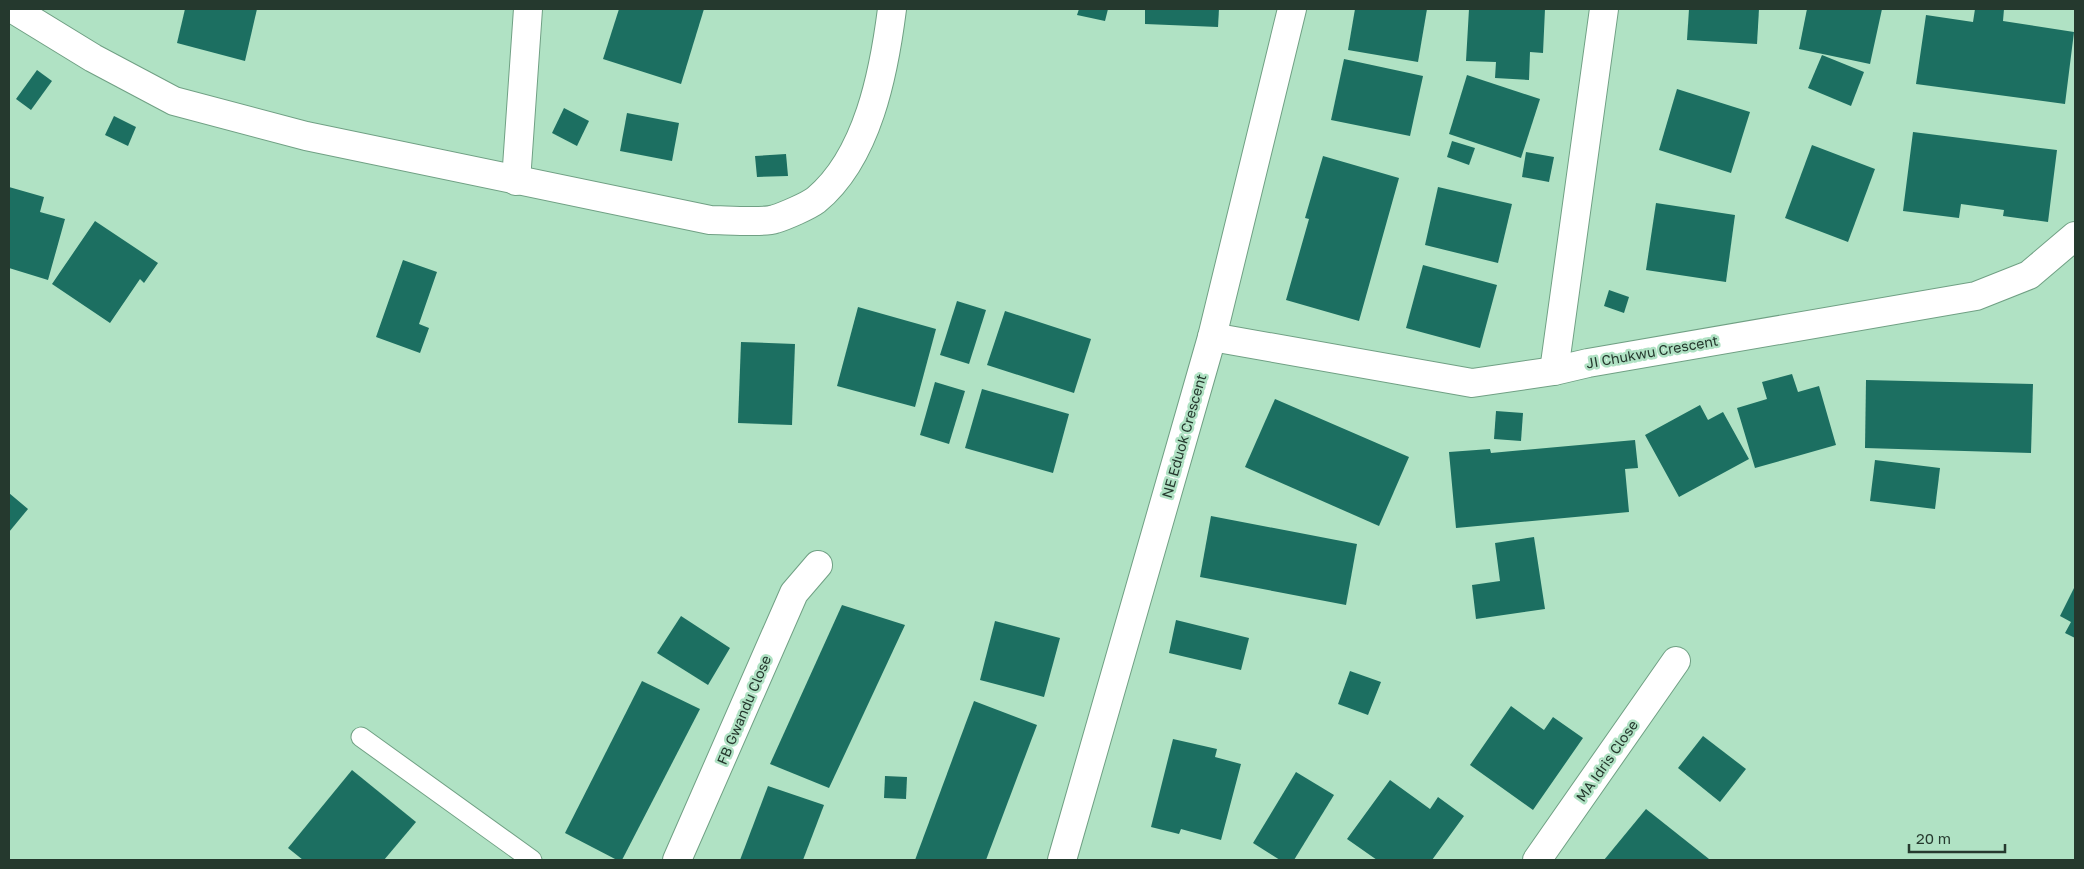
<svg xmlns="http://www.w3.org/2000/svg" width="2084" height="869" viewBox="0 0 2084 869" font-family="'Golos Text',sans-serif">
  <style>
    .building { fill: #1c6f61 }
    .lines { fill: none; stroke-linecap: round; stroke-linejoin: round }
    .lane-casing { stroke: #70a084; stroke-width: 21 }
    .street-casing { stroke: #70a084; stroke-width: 30 }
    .lane { stroke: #fff; stroke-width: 19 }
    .street { stroke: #fff; stroke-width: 28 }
    .labels { text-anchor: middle; stroke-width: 5; stroke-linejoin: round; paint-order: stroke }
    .street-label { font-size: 14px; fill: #25392e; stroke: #b0e2c4 }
  </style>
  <rect width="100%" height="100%" fill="#b0e2c4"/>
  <!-- building -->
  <g class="building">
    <polygon points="185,9 257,9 245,61 177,43"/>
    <polygon points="619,9 704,9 681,84 603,59"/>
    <polygon points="1079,9 1108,9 1105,21 1077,15"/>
    <polygon points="1145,9 1219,9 1218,27 1145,24"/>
    <polygon points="1355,9 1427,9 1418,62 1348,50"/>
    <polygon points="1469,9 1545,9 1543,53 1530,52 1529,80 1495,78 1496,62 1466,61"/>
    <polygon points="1689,9 1759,9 1757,44 1687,40"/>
    <polygon points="1807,9 1882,9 1870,64 1799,49"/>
    <polygon points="1975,9 2004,9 2003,21 2074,32 2065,104 1916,84 1926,15 1973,22"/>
    <polygon points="1822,55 1864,72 1851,106 1808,88"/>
    <polygon points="1344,59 1423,76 1410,136 1331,120"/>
    <polygon points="37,70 52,81 31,110 16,99"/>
    <polygon points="1467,75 1540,99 1521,158 1449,134"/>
    <polygon points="1677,89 1750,112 1731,173 1659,150"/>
    <polygon points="564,108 589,121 577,146 552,133"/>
    <polygon points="627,113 679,123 672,161 620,151"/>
    <polygon points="114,116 136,127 128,146 105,135"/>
    <polygon points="1913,132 2057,150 2048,222 2003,216 2004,210 1961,204 1959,218 1903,211"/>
    <polygon points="1452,141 1475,148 1469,165 1447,157"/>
    <polygon points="1812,145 1875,169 1848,242 1785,218"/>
    <polygon points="1526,152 1554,157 1549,182 1522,177"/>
    <polygon points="786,154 788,176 757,177 755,156"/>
    <polygon points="1323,156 1399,178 1359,321 1286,300 1309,219 1305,218"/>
    <polygon points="9,187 44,197 40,212 65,219 48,280 9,268"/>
    <polygon points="1438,187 1512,204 1498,263 1425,245"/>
    <polygon points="1656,203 1735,215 1726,282 1646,270"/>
    <polygon points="95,221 158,263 144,283 140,279 110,323 52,284"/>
    <polygon points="403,260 437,272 419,324 429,328 420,353 376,337"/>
    <polygon points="1423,265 1497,285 1480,348 1406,328"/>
    <polygon points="1609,290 1629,297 1624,313 1604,306"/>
    <polygon points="957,301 986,310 969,364 940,355"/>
    <polygon points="858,307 936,329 915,407 837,386"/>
    <polygon points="1005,311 1091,339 1074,393 987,365"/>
    <polygon points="741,342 795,344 792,425 738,423"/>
    <polygon points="1792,374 1798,392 1819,386 1836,445 1755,468 1737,408 1767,399 1762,382"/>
    <polygon points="1866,380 2033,384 2031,453 1865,448"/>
    <polygon points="935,382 965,391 949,444 920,435"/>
    <polygon points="982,389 1069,414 1053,473 965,448"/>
    <polygon points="1275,399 1409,457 1379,526 1245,467"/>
    <polygon points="1700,405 1708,420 1723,412 1749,459 1679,497 1645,435"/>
    <polygon points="1496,411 1523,413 1521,441 1494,439"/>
    <polygon points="1635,440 1638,468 1625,469 1629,512 1456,528 1449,452 1490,449 1491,453"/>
    <polygon points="1875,460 1940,468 1935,509 1870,501"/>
    <polygon points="9,493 28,509 9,532"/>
    <polygon points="1211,516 1357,544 1346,605 1200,577"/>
    <polygon points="1534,537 1545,609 1476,619 1472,585 1500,581 1495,543"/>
    <polygon points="2075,586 2075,638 2065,633 2071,622 2060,616"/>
    <polygon points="842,605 905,625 829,788 770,764"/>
    <polygon points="681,616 730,648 708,685 657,653"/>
    <polygon points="1176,620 1249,638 1241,670 1169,653"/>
    <polygon points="995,621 1060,638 1044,697 980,680"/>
    <polygon points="1350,671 1381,682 1368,715 1338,704"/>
    <polygon points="642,681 700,709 622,860 617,860 565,833"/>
    <polygon points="974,701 1037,725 986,860 915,860"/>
    <polygon points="1511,706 1544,730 1553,717 1583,738 1533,810 1470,765"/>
    <polygon points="1703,736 1746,769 1720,802 1678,768"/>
    <polygon points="1173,739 1217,749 1215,757 1241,764 1221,840 1181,829 1179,834 1151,827"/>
    <polygon points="352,770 416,822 384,860 303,860 288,848"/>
    <polygon points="1296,772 1334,795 1294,860 1280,860 1253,843"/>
    <polygon points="885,776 907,777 906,799 884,798"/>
    <polygon points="1390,780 1430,809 1438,797 1464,816 1432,860 1377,860 1347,839"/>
    <polygon points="768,786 824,805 803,860 740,860"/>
    <polygon points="1646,809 1709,859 1707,860 1604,860"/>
  </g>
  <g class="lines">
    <defs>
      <polyline id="lane" points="361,737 532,860"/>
      <g id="street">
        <path d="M 13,9 L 93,58 L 174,101 L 306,136 L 710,220 C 725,220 763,223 775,219 C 785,216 808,206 816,200 C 868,157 884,72 892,9"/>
        <polyline points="516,181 528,9"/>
        <polyline points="1212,337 1472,383 1554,371 1588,363 1976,296 2029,275 2075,236"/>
        <polyline points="1554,371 1604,9"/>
        <polyline points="677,860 794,593 818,565"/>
        <polyline points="1062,860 1212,337 1292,9"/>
        <polyline points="1537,860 1676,661"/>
      </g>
    </defs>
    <!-- lane casing -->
    <use href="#lane" class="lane-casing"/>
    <!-- street casing -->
    <use href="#street" class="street-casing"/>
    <!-- lane -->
    <use href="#lane" class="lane"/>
    <!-- street -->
    <use href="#street" class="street"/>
  </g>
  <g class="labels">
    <!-- street labels -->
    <g class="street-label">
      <text transform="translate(1652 352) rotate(-10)" y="5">JI Chukwu Crescent</text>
      <text transform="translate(1184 436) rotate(-74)" y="5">NE Eduok Crescent</text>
      <text transform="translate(744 710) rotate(-67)" y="5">FB Gwandu Close</text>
      <text transform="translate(1607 761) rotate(-55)" y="5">MA Idris Close</text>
    </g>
  </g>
  <!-- border -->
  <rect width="2084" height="869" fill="none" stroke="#25392e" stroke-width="20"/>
  <!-- scale -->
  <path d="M1909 844v8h96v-8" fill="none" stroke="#25392e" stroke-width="2.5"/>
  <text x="1916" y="844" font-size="15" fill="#25392e" stroke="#b0e2c4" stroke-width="4" paint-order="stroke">20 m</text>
</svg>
